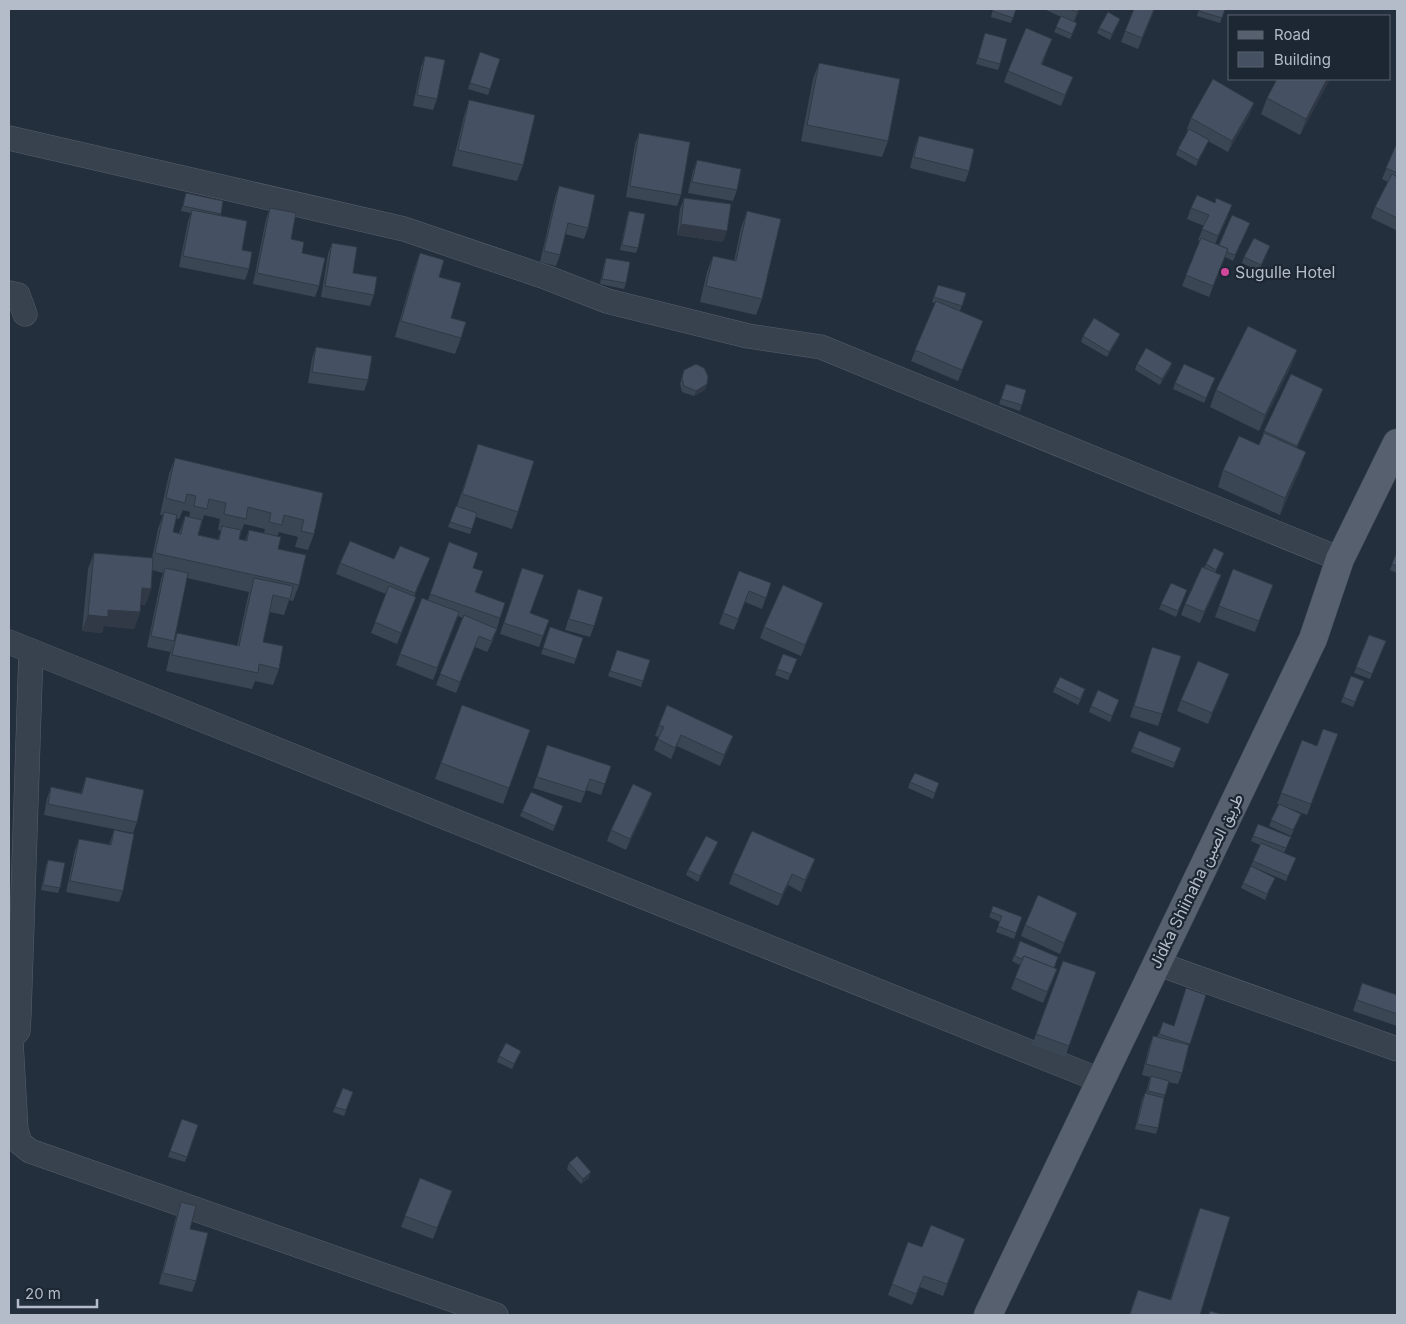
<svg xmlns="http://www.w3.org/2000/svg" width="1406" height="1324" viewBox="0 0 1406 1324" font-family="Inter,Vazirmatn,sans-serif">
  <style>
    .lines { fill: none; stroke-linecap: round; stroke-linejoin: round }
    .minor-casing { stroke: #565f6c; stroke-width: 25 }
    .primary-casing { stroke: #414a57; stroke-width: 29 }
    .minor { stroke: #38414e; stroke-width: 24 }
    .primary { stroke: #56606e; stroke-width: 28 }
    .wall { fill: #3b4654; fill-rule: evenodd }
    .shaded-wall { fill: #303945 }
    .building { fill: #455162; stroke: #303945 }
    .hotel-dot { fill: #d1479c; stroke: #1d2633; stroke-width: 2 }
    .labels { text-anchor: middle; stroke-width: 4.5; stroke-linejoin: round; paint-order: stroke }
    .poi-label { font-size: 16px; fill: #b4bcc9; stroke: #1d2633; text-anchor: start }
    .street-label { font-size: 16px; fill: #b4bcc9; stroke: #1d2633 }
  </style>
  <rect width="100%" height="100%" fill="#242f3e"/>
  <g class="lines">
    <defs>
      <g id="minor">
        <polyline points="9,138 404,229 548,278 607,301 748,336 821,347 1340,559"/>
        <polyline points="9,293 18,295 25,314"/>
        <polyline points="9,642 1102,1081"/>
        <polyline points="1156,963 1397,1049"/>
        <polyline points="9,1041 18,1031 19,1015 31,651"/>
        <polyline points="11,1041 16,1130 20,1143 30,1151 496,1315"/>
      </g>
      <polyline id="primary" points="988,1315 1313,639 1340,559 1397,443"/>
    </defs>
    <!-- minor casing -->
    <use href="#minor" class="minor-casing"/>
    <!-- primary casing -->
    <use href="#primary" class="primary-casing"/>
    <!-- minor -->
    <use href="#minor" class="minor"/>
    <!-- primary -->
    <use href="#primary" class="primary"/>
  </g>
  <!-- wall -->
  <g class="wall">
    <polygon points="993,9 1016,9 1011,23 991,17"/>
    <polygon points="1044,9 1080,9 1074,22 1075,29 1070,39 1054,32 1061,17"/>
    <polygon points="1134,9 1155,9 1138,49 1121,42"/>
    <polygon points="1199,9 1225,9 1220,23 1197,16"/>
    <polygon points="1120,19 1118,24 1110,40 1097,33 1099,28"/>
    <polygon points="985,33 1000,64 998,70 976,64"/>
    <polygon points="1052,39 1042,65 1069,88 1061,106 1004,82 1008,71"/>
    <polygon points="480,52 500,59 488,95 468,89"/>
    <polygon points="425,56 437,99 433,110 413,106 421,67"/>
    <polygon points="819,63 888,141 882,157 801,141 813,79"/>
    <polygon points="1277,79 1330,79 1300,135 1261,114 1267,98"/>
    <polygon points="469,100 523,165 517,181 452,166 464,116"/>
    <polygon points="1250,114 1228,152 1208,141 1196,166 1176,155 1178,149 1188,130 1187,129 1191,118"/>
    <polygon points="639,133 681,195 677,206 626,197 635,144"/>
    <polygon points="919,136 969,171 965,182 910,168 915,147"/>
    <polygon points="1397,143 1397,227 1396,230 1371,218 1375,207 1388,182 1382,179"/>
    <polygon points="697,160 737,190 733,201 688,193 693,171"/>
    <polygon points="559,186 588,228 584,239 565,234 560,255 556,266 540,262 555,197"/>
    <polygon points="186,193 221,214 220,216 242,250 249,269 245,280 179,267 188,221 191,213 181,211"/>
    <polygon points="684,198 723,242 677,235 680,209"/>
    <polygon points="270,208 302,253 319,286 315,297 253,284 266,219"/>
    <polygon points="1191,208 1228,216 1215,244 1219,245 1250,223 1233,261 1225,257 1209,297 1182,286 1200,241 1198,240 1204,226 1187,219"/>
    <polygon points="629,211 638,248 636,253 620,250 627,217"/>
    <polygon points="747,211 762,299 756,315 700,302 707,272 713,256 734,261 741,228"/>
    <polygon points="332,243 353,273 374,295 370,306 321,297 328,254"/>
    <polygon points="1268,251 1259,271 1242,263 1244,257"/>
    <polygon points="420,253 439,277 451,318 461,338 455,354 395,337 414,270"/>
    <polygon points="606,258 626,283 624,289 600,284 604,264"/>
    <polygon points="938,285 966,293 960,311 983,321 958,381 911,361 935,303 932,302"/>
    <polygon points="1120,334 1118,339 1107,357 1081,342 1083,336"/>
    <polygon points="316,347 368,380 364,391 308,383 312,359"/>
    <polygon points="1297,350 1291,366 1259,431 1210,407 1216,390"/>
    <polygon points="1172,363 1170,369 1160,385 1135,370 1137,364"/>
    <polygon points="684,370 707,384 705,390 694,396 682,392 680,384"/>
    <polygon points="1215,378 1204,403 1173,389 1175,383"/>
    <polygon points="1006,384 1026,390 1020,411 999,404"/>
    <polygon points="1323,389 1319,400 1297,448 1300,469 1280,515 1218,487 1223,470 1259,445 1264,431"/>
    <polygon points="478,444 518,512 512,529 476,517 470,534 448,527 456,506 457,506"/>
    <path d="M 175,458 L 323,493 L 314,534 L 308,550 L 295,547 L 298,537 L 279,532 L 277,537 L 278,549 L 299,585 L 293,601 L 289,600 L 284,615 L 270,612 L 263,642 L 279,669 L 273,685 L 255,681 L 252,689 L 166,671 L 171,649 L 177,633 L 237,646 L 249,592 L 187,578 L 174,641 L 170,652 L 147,647 L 161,579 L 163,573 L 152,570 L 151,589 L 145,605 L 141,605 L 140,612 L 134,629 L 104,626 L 102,633 L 82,631 L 88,569 L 94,553 L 152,558 L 158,529 L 163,515 L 160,515 L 169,474 ZM 183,510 L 190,512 L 189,517 L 185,516 L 179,533 L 173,532 L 176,518 L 179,519 ZM 204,515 L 220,519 L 218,530 L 221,531 L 218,539 L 198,535 L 201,526 ZM 244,524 L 265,529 L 264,534 L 249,530 L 245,541 L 239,539 Z"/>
    <polygon points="449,542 473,568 475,592 505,603 493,640 487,652 475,647 456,693 436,685 463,618 458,616 433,680 396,665 400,654 428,600"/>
    <polygon points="1397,552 1397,573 1390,570"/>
    <polygon points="430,558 414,597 412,608 397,644 371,633 386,594 336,574 340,563 394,559"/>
    <polygon points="1222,559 1215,573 1221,575 1217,586 1200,623 1181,615 1185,604 1206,564"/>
    <polygon points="522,568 530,613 549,620 539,647 500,634"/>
    <polygon points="1233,569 1273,585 1255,632 1215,617"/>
    <polygon points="739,571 771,583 762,609 745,602 734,630 719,624"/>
    <polygon points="578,589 594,626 590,637 565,630"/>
    <polygon points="1187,590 1176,617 1159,609 1161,604"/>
    <polygon points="819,614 801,656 760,638 764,627"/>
    <polygon points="550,627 583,638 574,664 541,654"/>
    <polygon points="1369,635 1386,641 1370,679 1354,673"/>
    <polygon points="1152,647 1162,714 1158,726 1130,717"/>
    <polygon points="617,650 650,660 641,687 608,676"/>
    <polygon points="783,654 797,659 788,680 775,675"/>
    <polygon points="1351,676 1364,681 1353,707 1341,702"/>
    <polygon points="1225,685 1208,724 1177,711 1181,700"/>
    <polygon points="1055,687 1083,695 1078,705 1053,692"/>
    <polygon points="1119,700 1110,722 1089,712 1091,706"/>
    <polygon points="462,705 530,730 503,804 435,779"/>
    <polygon points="659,725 729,747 720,766 677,746 671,759 654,750 659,737 655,736"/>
    <polygon points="1139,731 1181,748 1173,768 1131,752"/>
    <polygon points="1338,734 1307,815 1284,806 1301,814 1291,836 1269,826 1279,804 1277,804 1302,740 1317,746"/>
    <polygon points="547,745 611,766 601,795 586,790 581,803 533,788"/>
    <polygon points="86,777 137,822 133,833 44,815 47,798 51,787 81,793"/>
    <polygon points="910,782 939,783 933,799 908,788"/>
    <polygon points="648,804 626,850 607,841 611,830"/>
    <polygon points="563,806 553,831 520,816 522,811"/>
    <polygon points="1258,824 1291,837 1284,853 1296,858 1286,881 1251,866 1260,845 1251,841"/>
    <polygon points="114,830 123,891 119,902 66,892 75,850 79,839 109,845"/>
    <polygon points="716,847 698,882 686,875 688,870"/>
    <polygon points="48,860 60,888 58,893 41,890 46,865"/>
    <polygon points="811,870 801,892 788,885 778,906 729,884 733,873"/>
    <polygon points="1275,878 1265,900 1241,888 1243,883"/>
    <polygon points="993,906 1022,917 1014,939 996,932 1000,922 989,917"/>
    <polygon points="1073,924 1060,954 1021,936 1025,925"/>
    <polygon points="1020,941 1054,968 1053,980 1043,1003 1011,989 1020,965 1012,961"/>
    <polygon points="1063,961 1096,972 1065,1057 1032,1045"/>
    <polygon points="1362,983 1397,995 1397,1026 1353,1011"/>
    <polygon points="1206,995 1187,1051 1182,1073 1178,1084 1168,1082 1164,1098 1158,1128 1156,1134 1135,1129 1142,1099 1145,1093 1146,1093 1150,1077 1142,1075 1149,1047 1153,1036 1157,1037 1163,1022 1173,1026"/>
    <polygon points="521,1051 512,1069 497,1062 499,1056"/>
    <polygon points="343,1088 353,1092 344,1116 333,1112"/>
    <polygon points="182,1119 198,1125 185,1162 168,1157"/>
    <polygon points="569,1163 589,1178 581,1184 567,1169"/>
    <polygon points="420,1178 452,1191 433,1239 401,1227"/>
    <polygon points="181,1202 190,1229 196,1281 192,1292 159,1284 177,1213"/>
    <polygon points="1200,1208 1200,1315 1129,1315 1138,1290 1170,1300 1194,1224"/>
    <polygon points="908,1242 922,1247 961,1250 943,1296 920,1287 912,1305 888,1295"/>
  </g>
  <!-- shaded-wall -->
  <g class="shaded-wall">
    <polygon points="1079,9 1080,9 1073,23 1077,12"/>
    <polygon points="1154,9 1155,9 1138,49 1142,38"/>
    <polygon points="1120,19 1118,24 1110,40 1112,34"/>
    <polygon points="1073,77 1069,88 1061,106 1065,95"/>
    <polygon points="1327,79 1330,79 1300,135 1306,119"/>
    <polygon points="1254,103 1250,114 1228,152 1232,141"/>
    <polygon points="1209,140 1207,145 1196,166 1198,160"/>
    <polygon points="1232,205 1228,216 1214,247 1218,236"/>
    <polygon points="681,224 727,231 723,242 677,235"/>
    <polygon points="1228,249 1224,260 1209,297 1213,286"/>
    <polygon points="983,321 979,332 958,381 962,370"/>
    <polygon points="1120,334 1118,339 1107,357 1109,352"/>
    <polygon points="1297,350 1291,366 1259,431 1265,415"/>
    <polygon points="1172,363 1170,369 1160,385 1162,379"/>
    <polygon points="707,384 705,390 694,396 696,391"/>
    <polygon points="1323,389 1319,400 1293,457 1297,446"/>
    <polygon points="1306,452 1300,469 1280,515 1285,498"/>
    <polygon points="1221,575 1217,586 1200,623 1204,612"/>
    <polygon points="142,588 151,589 145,605 136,605"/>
    <polygon points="416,597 412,608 397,644 401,633"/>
    <polygon points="823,603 819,614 801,656 805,645"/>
    <polygon points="108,610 140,612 134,629 104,626 102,633 82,631 88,615"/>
    <polygon points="479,636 475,647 456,693 460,682"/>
    <polygon points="1229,674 1225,685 1208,724 1212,713"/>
    <polygon points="681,735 677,746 671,759 675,748"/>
    <polygon points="733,736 729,747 720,766 724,755"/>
    <polygon points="652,793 648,804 626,850 630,839"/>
    <polygon points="718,842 716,847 698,882 700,876"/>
    <polygon points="815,859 811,870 801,892 805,880"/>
    <polygon points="792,874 788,885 778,906 782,895"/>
    <polygon points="1077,913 1073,924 1060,954 1064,943"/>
    <polygon points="1057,969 1053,980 1043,1003 1047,992"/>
    <polygon points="591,1172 589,1178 581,1184 583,1179"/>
  </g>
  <!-- building -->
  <g class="building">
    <polygon points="993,9 1016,9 1013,18 993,11"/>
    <polygon points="1070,9 1079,9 1077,12"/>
    <polygon points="1134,9 1154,9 1142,38 1125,31"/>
    <polygon points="1199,9 1225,9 1222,18 1199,11"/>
    <polygon points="1108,12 1120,19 1112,34 1099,28"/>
    <polygon points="1061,16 1077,23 1072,34 1056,27"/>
    <polygon points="1026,28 1052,39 1041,64 1073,77 1065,95 1008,71"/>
    <polygon points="985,33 1007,39 1000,64 978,58"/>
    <polygon points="480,52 500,59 490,89 470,83"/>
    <polygon points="425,56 445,60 437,99 417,95"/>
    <polygon points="819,63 900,79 888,141 807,125"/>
    <polygon points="1213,79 1254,103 1232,141 1191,118"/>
    <polygon points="1277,79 1327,79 1306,119 1267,98"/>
    <polygon points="469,100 535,115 523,165 458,150"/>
    <polygon points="1189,129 1209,140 1198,160 1178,149"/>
    <polygon points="639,133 690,142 681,195 630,186"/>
    <polygon points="919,136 974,149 969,171 914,157"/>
    <polygon points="1397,143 1397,173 1386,168"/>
    <polygon points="697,160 741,169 737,190 692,182"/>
    <polygon points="1392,174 1397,177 1397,218 1375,207"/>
    <polygon points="559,186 595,195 588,228 568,223 560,255 544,251"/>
    <polygon points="186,193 223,201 221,214 183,206"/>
    <polygon points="1197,195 1215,203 1216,198 1232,205 1218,236 1202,229 1209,215 1191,208"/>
    <polygon points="684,198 731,204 727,231 681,224"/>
    <polygon points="270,208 296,213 291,239 304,242 302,253 325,258 319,286 257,273"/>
    <polygon points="192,210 247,221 242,250 252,252 249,269 183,256"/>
    <polygon points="629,211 645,214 638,248 622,245"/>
    <polygon points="747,211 781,219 762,299 706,286 713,256 736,261"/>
    <polygon points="1232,215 1250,223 1235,255 1227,252 1228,249 1219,245"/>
    <polygon points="1201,238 1228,249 1213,286 1186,275"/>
    <polygon points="1254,238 1270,246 1261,265 1244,257"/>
    <polygon points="332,243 357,247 353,273 377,277 374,295 325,286"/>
    <polygon points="420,253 444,260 439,277 461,283 451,318 466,322 461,338 401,321"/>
    <polygon points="606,258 630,262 626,283 602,279"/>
    <polygon points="938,285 966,293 962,306 934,297"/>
    <polygon points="936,301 983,321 962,370 915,350"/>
    <polygon points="1094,318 1120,334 1109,352 1083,336"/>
    <polygon points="1248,326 1297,350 1265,415 1216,390"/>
    <polygon points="316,347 372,356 368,380 312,372"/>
    <polygon points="1146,348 1172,363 1162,379 1137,364"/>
    <polygon points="696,364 704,368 708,376 707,384 696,391 684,386 682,378 684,370"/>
    <polygon points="1184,364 1215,378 1206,398 1175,383"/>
    <polygon points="1291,374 1323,389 1297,446 1264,431"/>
    <polygon points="1006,384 1026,390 1022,405 1001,399"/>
    <polygon points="1264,433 1306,452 1285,498 1223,470 1239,436 1259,445"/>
    <polygon points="478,444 534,461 518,512 462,494"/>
    <polygon points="175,458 323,493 314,534 301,531 304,520 284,515 282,525 269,522 271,513 248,507 246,519 224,514 226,503 209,499 207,509 194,506 196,496 187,494 185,503 166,498"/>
    <polygon points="456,506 477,513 472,529 450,522"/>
    <polygon points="164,512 177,515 173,532 181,534 185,516 202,520 198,535 219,540 222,526 241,530 239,539 247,541 249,530 281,537 278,549 306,555 299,585 155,553"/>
    <polygon points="350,541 394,559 400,546 430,558 415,593 340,563"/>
    <polygon points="449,542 478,553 473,568 483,571 475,592 505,603 500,618 430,594"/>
    <polygon points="1214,548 1224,553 1216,570 1206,564"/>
    <polygon points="1397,552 1397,566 1392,564"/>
    <polygon points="94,553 153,558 151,589 142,588 140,612 108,610 108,617 88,615"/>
    <polygon points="1202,567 1221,575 1204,612 1185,604"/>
    <polygon points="165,568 188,573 174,641 151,636"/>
    <polygon points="522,568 544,575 530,613 549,620 543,636 504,623"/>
    <polygon points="1233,569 1273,585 1259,621 1219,606"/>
    <polygon points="739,571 771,583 766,598 749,591 738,619 723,613"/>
    <polygon points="254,578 293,586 290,599 273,595 263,642 283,646 279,669 259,664 258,673 172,655 177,633 239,646"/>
    <polygon points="1171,583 1187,590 1178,611 1161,604"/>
    <polygon points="783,585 823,603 805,645 764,627"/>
    <polygon points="389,586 416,597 401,633 375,622"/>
    <polygon points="578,589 603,597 594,626 569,619"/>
    <polygon points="422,598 459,612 437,668 400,654"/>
    <polygon points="464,615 497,629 491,641 479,636 460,682 440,674"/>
    <polygon points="550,627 583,638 576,659 543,648"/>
    <polygon points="1369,635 1386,641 1372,674 1356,667"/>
    <polygon points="1152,647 1181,656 1162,714 1134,706"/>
    <polygon points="617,650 650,660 643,681 610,671"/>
    <polygon points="783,654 797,659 791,674 777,669"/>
    <polygon points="1198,661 1229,674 1212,713 1181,700"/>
    <polygon points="1351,676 1364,681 1355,702 1343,697"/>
    <polygon points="1060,677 1085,689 1080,699 1055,687"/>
    <polygon points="1098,690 1119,700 1112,716 1091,706"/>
    <polygon points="462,705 530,730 509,788 441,763"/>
    <polygon points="667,705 733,736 724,755 681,735 675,748 658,739 664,727 659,725"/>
    <polygon points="1323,729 1338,734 1311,804 1281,793 1302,740 1317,746"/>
    <polygon points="1139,731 1181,748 1175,763 1133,747"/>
    <polygon points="547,745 611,766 605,784 590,779 585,792 537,777"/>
    <polygon points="915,773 939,783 935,793 910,782"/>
    <polygon points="86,777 144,790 137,822 48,804 51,787 82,794"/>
    <polygon points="633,784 652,793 630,839 611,830"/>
    <polygon points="531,792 563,806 555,826 522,811"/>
    <polygon points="1279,804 1301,814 1293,830 1271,820"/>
    <polygon points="1258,824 1291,837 1286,848 1253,836"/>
    <polygon points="114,830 134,834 123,891 70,881 79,839 111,845"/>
    <polygon points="752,831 815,859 805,880 792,874 782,895 733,873"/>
    <polygon points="706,836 718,842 700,876 688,870"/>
    <polygon points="1261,843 1296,858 1288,876 1253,861"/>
    <polygon points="48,860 65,863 60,888 43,885"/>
    <polygon points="1251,866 1275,878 1267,894 1243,883"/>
    <polygon points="1038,895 1077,913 1064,943 1025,925"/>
    <polygon points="993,906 1022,917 1016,933 998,926 1002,916 991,912"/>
    <polygon points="1020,941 1058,957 1054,968 1024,956 1022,959 1015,956"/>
    <polygon points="1024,956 1057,969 1047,992 1015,978"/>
    <polygon points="1063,961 1096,972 1069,1046 1036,1034"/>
    <polygon points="1362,983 1397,995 1397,1014 1357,1000"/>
    <polygon points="1186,988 1206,995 1190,1044 1159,1034 1163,1022 1174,1026"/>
    <polygon points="1153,1036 1189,1045 1182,1073 1146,1064"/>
    <polygon points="506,1043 521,1051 514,1064 499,1056"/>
    <polygon points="1151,1076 1169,1081 1165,1095 1148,1091"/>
    <polygon points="343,1088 353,1092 346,1110 335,1107"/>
    <polygon points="1145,1093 1164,1098 1158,1128 1137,1124"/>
    <polygon points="182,1119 198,1125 187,1157 170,1151"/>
    <polygon points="577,1156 591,1172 583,1179 569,1163"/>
    <polygon points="420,1178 452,1191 437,1228 405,1216"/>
    <polygon points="181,1202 196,1206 190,1229 208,1233 196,1281 163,1273"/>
    <polygon points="1200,1208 1230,1217 1200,1315 1130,1315 1138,1290 1171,1300"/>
    <polygon points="931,1225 965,1239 947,1284 924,1276 916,1294 892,1284 908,1242 922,1247"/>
    <polygon points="1210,1311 1224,1315 1209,1315"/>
  </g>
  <!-- markers -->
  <circle class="hotel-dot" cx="1225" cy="272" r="5"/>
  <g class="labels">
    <!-- poi labels -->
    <g class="poi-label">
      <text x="1235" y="278">Sugulle Hotel</text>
    </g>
    <!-- street labels -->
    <g class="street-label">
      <text transform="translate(1196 881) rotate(-64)" y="6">Jidka Shiinaha طريق الصين</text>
    </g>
  </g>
  <!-- border -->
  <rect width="1406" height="1324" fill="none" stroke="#b4bcc9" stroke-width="20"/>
  <!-- legend -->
  <rect x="1228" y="15" width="162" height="65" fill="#1d2633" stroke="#59626f"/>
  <rect x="1238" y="31" width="25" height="8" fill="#56606e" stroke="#59626f"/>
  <text x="1274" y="40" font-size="15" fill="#b4bcc9">Road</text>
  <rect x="1238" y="52" width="25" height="15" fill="#455162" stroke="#59626f"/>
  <text x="1274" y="65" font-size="15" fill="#b4bcc9">Building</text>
  <!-- scale -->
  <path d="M18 1299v8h79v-8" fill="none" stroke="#b4bcc9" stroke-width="2.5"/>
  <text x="25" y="1299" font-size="15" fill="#b4bcc9" stroke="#1d2633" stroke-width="4" paint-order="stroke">20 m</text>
</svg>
